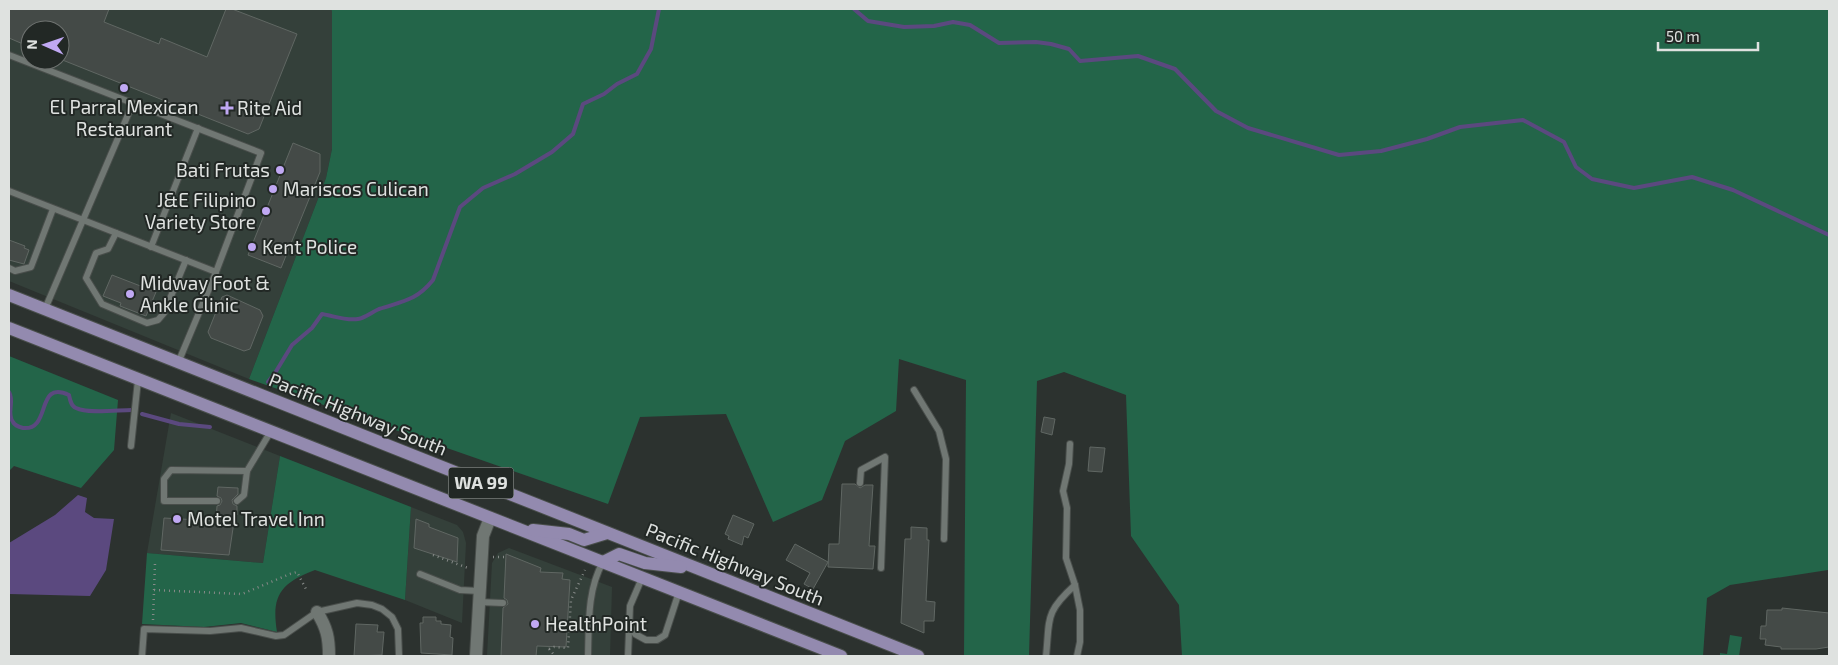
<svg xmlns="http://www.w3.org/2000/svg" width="1838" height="665" viewBox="0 0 1838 665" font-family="'Exo 2',sans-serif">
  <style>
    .built { fill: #34403a; fill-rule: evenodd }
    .green { fill: #236549 }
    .water { fill: #5b497f }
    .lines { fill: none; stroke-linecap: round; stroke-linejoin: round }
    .stream { stroke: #5b497f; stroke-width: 4 }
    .building { fill: #444a47; stroke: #606763 }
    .service-casing { stroke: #494e4b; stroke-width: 8 }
    .minor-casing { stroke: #494e4b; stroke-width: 14 }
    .primary-casing { stroke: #494e4b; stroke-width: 14 }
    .path { stroke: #868a88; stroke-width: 2.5; stroke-dasharray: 1 4; stroke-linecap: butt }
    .service { stroke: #707773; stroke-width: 6 }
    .minor { stroke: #707773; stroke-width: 12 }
    .primary { stroke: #938aaf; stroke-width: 12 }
    .poi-dot { fill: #c0a8f3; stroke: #222825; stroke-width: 2 }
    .labels { text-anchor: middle; stroke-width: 4; stroke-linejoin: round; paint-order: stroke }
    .shield { fill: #222825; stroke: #a6aaa8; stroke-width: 1 }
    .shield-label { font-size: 18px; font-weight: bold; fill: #dfe2e0 }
    .poi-label { font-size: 19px; fill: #dfe2e0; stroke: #222825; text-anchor: start }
    .street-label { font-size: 19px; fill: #dfe2e0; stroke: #222825 }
  </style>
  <rect width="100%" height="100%" fill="#2c322f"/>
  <!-- built -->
  <g class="built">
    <path d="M 9,9 L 331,9 L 332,10 L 332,149 L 326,178 L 249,379 L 9,281 ZM 30,30 L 60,30 L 60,60 L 30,60 Z"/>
    <polygon points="171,413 280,456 263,563 147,553"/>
    <polygon points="411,507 457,525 463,532 466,543 462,623 405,600"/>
    <polygon points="509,548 612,587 610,656 487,656 492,563 498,553"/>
  </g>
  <!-- green -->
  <g class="green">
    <polygon points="331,9 1829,9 1829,549 1828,570 1730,585 1707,598 1703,656 1182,656 1179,605 1131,536 1126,395 1064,372 1037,381 1029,656 964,656 966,380 899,359 896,411 845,441 822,500 773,522 726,414 640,417 608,504 249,379 326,178 332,149 332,11"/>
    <polygon points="9,356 118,400 114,450 81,488 14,466 9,471"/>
    <path d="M 280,456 L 411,507 L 405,600 L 315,570 C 281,583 271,595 277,632 L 241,623 L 204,627 L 142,624 L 147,553 L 263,563 Z"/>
    <polygon points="1730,635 1742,637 1739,656 1720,656 1720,653 1727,654"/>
  </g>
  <!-- water -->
  <polygon class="water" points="78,495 87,498 85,512 94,518 114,519 106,570 90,596 9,594 9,543 55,515"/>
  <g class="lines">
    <!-- stream -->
    <g class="stream">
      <polyline points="854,9 868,21 904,27 934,26 953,22 970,25 999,43 1036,42 1051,44 1069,49 1080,61 1138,56 1175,69 1216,111 1248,128 1339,155 1381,151 1427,139 1460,127 1523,120 1564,142 1576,167 1592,179 1634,188 1692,177 1733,190 1829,235"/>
      <path d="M 268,382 L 275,373 L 292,345 L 312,328 L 322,314 C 334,316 346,321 358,319 C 365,318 372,312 379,309 C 403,301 416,301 433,280 L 460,207 L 483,188 L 515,174 L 552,152 L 573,134 L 583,104 L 604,94 L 617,84 L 637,74 L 651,49 L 659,9"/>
      <path d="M 9,392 C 15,402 6,413 13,422 C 15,426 19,427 23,428 C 52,431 35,379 69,395 C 70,400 71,406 76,408 C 88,414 118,410 132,410"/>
      <polyline points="142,414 179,424 210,427"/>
    </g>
  </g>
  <!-- building -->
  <g class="building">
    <polygon points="9,9 109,9 104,22 159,44 161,38 207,57 226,9 232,9 297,34 259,129 248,134 60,59 60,30 30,30 30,47 9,38"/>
    <polygon points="293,143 320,154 320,172 281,268 248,255"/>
    <polygon points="9,240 25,246 24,248 29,250 24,264 9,260"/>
    <polygon points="112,275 156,292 146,316 120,306 121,303 103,296"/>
    <polygon points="227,295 260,310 263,316 250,349 244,351 211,338 208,332 222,297"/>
    <polygon points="1044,417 1055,419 1052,435 1041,432"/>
    <polygon points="1090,447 1105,448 1102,472 1088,471"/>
    <polygon points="842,484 855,484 860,488 865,485 873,485 869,546 875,546 873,569 828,567 829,544 839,544"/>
    <polygon points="218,487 238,488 238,494 232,500 233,504 237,506 237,515 235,515 229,555 161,550 164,518 216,521 217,506 220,505 222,501 221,498 217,496"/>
    <polygon points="733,515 754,524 748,538 744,536 742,545 728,539 729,536 725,534"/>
    <polygon points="416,519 429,524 429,527 458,538 457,562 414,548"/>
    <polygon points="911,527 927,528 927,540 929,540 926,601 935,602 934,621 924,621 924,633 901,623 905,539 911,539"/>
    <polygon points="795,544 828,562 813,589 804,584 810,573 786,560"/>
    <polygon points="506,554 541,568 540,572 563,573 562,579 570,580 566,647 537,646 536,656 501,656 503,608 508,604 507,600 504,598"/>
    <polygon points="1782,608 1829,613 1829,647 1816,649 1781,649 1781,647 1765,645 1766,639 1760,639 1761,626 1766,626 1767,610 1782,610"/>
    <polygon points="423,617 436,617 436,621 441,621 441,624 451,625 450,637 453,638 452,655 421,653 420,623 423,623"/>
    <polygon points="356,624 378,625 377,632 384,632 382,655 354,656"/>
  </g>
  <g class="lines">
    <defs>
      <g id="service">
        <polyline points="9,55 261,153 216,272 178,363"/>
        <polyline points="9,191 216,272"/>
        <polyline points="116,233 108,249 96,253 86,278 102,304 147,323 158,320 164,313 186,260"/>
        <polyline points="151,247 198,128"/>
        <polyline points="9,268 15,271 31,267 53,209"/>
        <polyline points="45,309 133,103"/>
        <polyline points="914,390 939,431 946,459 944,539"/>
        <polyline points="1070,444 1069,464 1063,491 1067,508 1066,558 1075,585 1080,610 1080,642 1077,656"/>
        <polyline points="131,446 138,380"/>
        <polyline points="860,483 861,470 885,457 881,568"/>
        <polyline points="217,501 164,501 164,479 171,470 247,471 271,431"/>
        <polyline points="237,501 244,495 247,471"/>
        <polyline points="420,574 460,590 479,591"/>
        <polyline points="479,602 503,603"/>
        <polyline points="629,622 635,634 646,640 657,640 665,635 679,592"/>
        <polyline points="142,656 144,629 210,631 241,628 276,636 284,635 317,612 357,603 372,605 382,609 392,617 398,629 399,656"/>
        <path d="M 588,656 C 589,625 587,590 603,562"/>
        <polyline points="628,656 630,606 642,578"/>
        <path d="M 1046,656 C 1050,619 1044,613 1075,585"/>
      </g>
      <g id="minor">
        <path d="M 317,612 C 327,628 329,638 329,656"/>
        <polyline points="476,656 483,536 490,518"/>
      </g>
      <g id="primary">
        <polyline points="9,295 918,656"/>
        <polyline points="9,328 841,656"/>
        <polyline points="533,530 569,534 584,540 607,533"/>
        <polyline points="603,562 619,554 645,563 681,567"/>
      </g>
    </defs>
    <!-- service casing -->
    <use href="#service" class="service-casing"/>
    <!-- minor casing -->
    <use href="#minor" class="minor-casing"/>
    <!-- primary casing -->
    <use href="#primary" class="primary-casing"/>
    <!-- path -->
    <g class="path">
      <polyline points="433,555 468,568"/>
      <polyline points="493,557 506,557"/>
      <polyline points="154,590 242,594 290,574 297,572 307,591"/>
      <polyline points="153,620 155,563"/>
      <polyline points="549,649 554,647 568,648 571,600 585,570"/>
      <polyline points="549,649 555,656"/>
    </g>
    <!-- service -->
    <use href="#service" class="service"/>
    <!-- minor -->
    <use href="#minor" class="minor"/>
    <!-- primary -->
    <use href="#primary" class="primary"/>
  </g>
  <!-- markers -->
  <g class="poi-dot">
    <circle cx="124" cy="88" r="5"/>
    <path d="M224.5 100.5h5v5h5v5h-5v5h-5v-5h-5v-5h5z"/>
    <circle cx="280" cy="170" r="5"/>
    <circle cx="273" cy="189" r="5"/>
    <circle cx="266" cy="211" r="5"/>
    <circle cx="252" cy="247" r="5"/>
    <circle cx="130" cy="294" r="5"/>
    <circle cx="177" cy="519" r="5"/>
    <circle cx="535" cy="624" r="5"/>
  </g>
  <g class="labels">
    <!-- shield labels -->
    <rect class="shield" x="448.5" y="467.5" width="65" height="31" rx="4"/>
    <g class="shield-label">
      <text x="481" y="489">WA 99</text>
    </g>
    <!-- poi labels -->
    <g class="poi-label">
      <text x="124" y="114" text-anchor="middle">El Parral Mexican<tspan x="124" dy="22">Restaurant</tspan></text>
      <text x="237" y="115">Rite Aid</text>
      <text x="270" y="177" text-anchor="end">Bati Frutas</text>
      <text x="283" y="196">Mariscos Culican</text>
      <text x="256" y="207" text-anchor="end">J&amp;E Filipino<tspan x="256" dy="22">Variety Store</tspan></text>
      <text x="262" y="254">Kent Police</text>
      <text x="140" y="290">Midway Foot &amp;<tspan x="140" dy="22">Ankle Clinic</tspan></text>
      <text x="187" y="526">Motel Travel Inn</text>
      <text x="545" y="631">HealthPoint</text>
    </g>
    <!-- street labels -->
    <g class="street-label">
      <text transform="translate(358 414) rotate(22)" y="7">Pacific Highway South</text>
      <text transform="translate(735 564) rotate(22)" y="7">Pacific Highway South</text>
    </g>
  </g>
  <!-- border -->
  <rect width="1838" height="665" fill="none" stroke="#dfe2e0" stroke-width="20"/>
  <!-- north arrow -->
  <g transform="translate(45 45) rotate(272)"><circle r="24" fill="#222825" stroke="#6e7270"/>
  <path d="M0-4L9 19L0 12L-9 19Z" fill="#c0a8f3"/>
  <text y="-8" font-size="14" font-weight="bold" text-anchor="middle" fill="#dfe2e0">N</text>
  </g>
  <!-- scale -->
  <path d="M1658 42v8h100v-8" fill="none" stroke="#dfe2e0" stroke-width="2.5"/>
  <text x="1666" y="42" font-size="15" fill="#dfe2e0" stroke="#222825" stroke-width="4" paint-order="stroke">50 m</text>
</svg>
